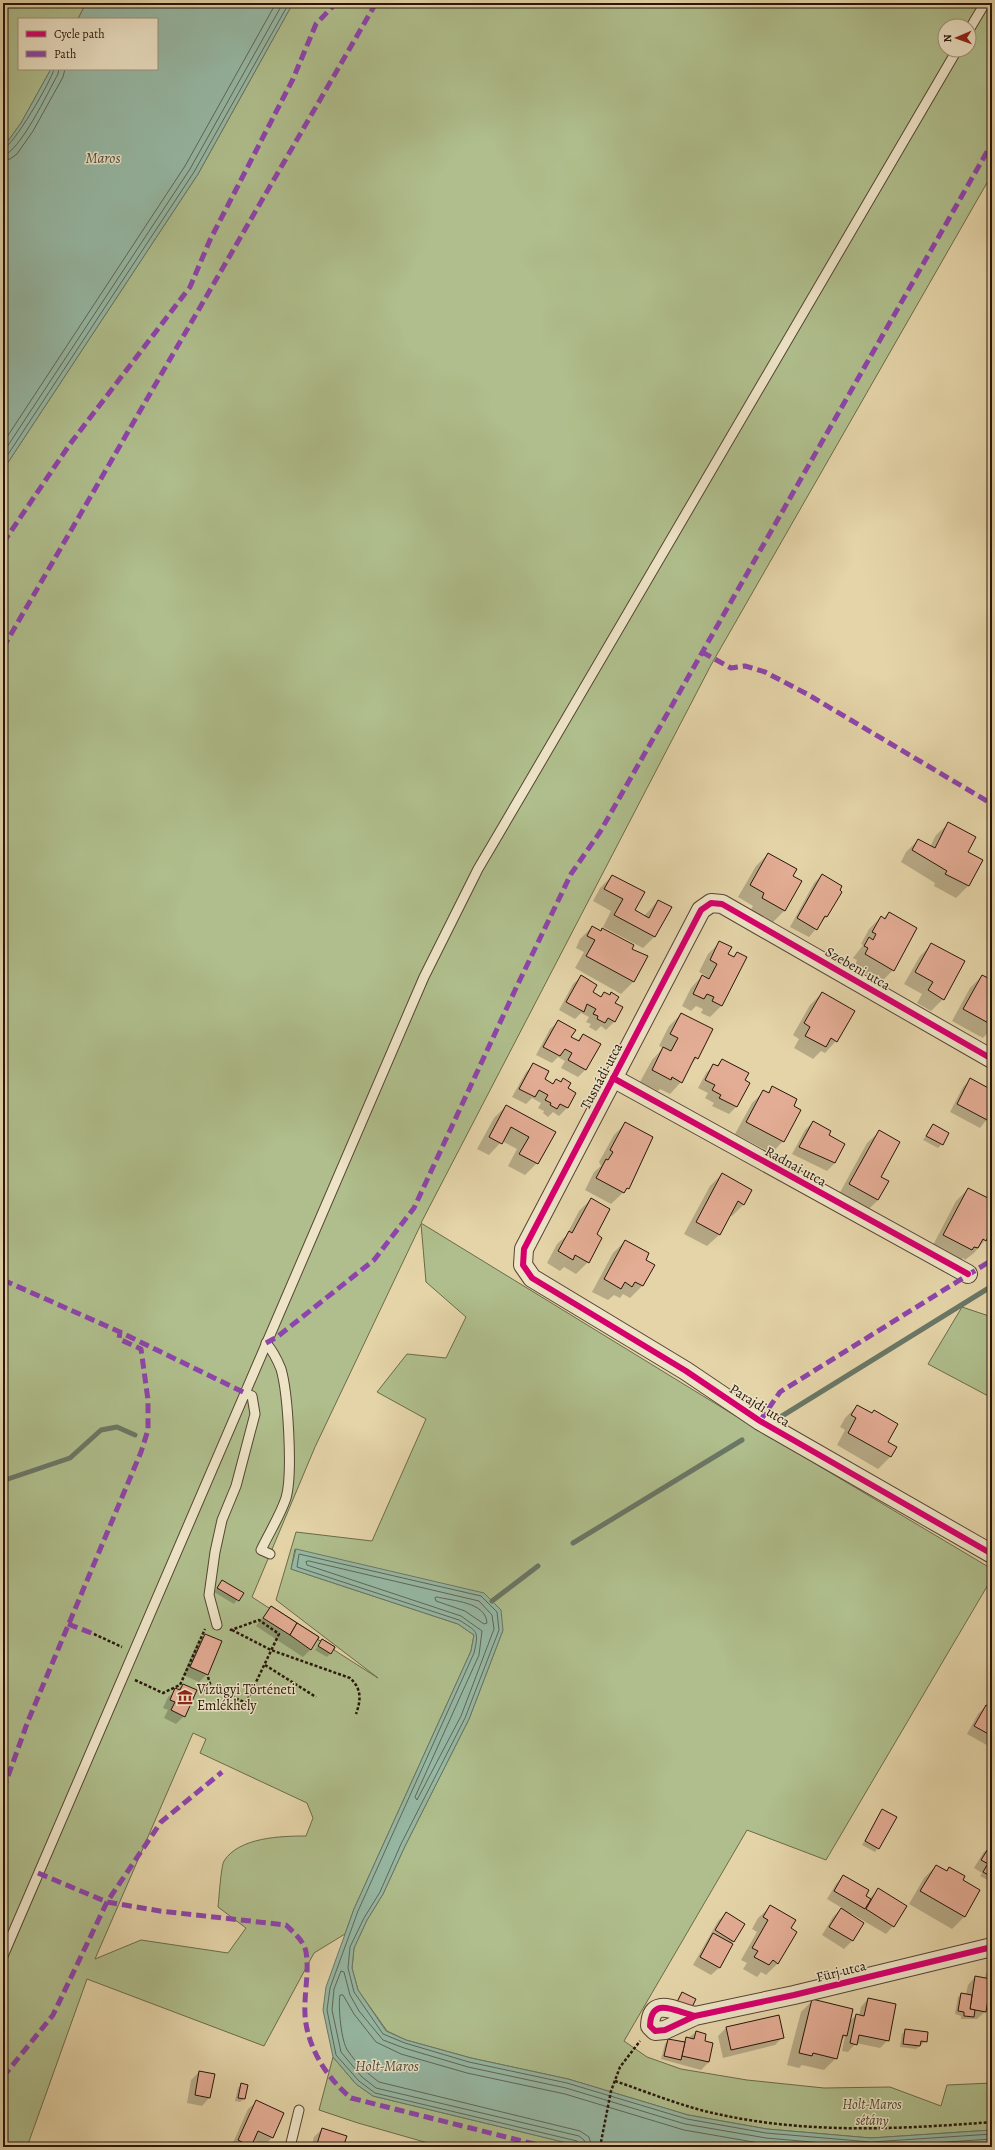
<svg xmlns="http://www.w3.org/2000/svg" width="995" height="2150" viewBox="0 0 995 2150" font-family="Alegreya,serif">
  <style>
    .green { fill: #afbe8c; stroke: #6c6a4a; fill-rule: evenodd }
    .water { fill: #96b8a4; stroke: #6a7766 }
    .shadow { fill: #0003 }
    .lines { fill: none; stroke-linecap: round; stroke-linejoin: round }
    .shore { stroke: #5f6656; stroke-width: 1 }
    .stream { stroke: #6a7766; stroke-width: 5 }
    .building { fill: #e3ac94; stroke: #281509 }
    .lane-casing { stroke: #574531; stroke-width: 11 }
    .street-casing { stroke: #574531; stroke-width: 20 }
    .path { stroke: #281509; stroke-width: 2.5; stroke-dasharray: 3 2; stroke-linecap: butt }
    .lane { stroke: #ede3c6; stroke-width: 9 }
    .street { stroke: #ede3c6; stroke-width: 18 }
    .quiet { stroke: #8e44ad; stroke-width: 5; stroke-dasharray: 10 5; stroke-linecap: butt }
    .cycleway-casing { stroke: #ede3c6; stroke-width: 8 }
    .cycleway { stroke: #d6006c; stroke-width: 6 }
    .labels { text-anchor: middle; stroke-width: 3; stroke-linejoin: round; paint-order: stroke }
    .street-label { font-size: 14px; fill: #281509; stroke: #ede3c6 }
    .poi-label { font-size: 14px; fill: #281509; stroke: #ede3c6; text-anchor: start }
    .park-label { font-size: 14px; font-style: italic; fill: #504830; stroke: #ede3c6 }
    .water-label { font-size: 15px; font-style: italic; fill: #4e4e3f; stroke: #ede3c6 }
  </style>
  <rect width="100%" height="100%" fill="#e4d4a8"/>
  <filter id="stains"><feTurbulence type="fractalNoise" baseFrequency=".005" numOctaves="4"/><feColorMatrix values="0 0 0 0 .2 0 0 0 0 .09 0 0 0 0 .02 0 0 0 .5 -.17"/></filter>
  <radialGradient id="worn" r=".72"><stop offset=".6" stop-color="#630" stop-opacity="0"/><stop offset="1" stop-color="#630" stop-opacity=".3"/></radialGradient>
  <!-- green -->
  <g class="green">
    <polygon points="3,3 86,3 78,19 19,19 19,69 51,69 21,123 3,148"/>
    <path d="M 293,3 L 992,3 L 992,174 L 711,665 L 421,1223 L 752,1426 L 992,1569 L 992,1578 L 826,1860 L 747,1830 L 624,2041 L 647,2057 L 681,2069 L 747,2080 L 824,2088 L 890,2087 L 941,2106 L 947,2085 L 992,2083 L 992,2130 L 871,2138 L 767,2129 L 688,2115 L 568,2079 L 471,2058 L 406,2040 L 387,2031 L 358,1990 L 352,1968 L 354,1948 L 367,1920 L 383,1894 L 405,1846 L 469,1719 L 503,1630 L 295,1549 L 291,1569 L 458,1624 L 474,1635 L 471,1651 L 354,1909 L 345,1934 L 314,1953 L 264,2046 L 87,1979 L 27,2147 L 3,2147 L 3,470 L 198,174 ZM 945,26 L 969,26 L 969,50 L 945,50 ZM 421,1224 L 426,1282 L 466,1317 L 446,1358 L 407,1354 L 377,1392 L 426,1419 L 372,1541 L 296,1532 L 276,1600 L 378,1678 L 334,1650 L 335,1647 L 322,1639 L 321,1641 L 318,1640 L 319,1637 L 271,1606 L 269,1608 L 252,1597 L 315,1447 ZM 193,1733 L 206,1739 L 200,1753 L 307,1803 L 313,1818 L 306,1836 C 282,1836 239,1837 224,1861 C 221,1866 219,1898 218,1907 L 246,1928 L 228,1953 L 141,1940 L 95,1959 Z"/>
    <polygon points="962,1307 992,1317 992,1398 928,1364"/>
    <polygon points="333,2057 356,2084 373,2096 584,2147 442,2147 358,2123 319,2110"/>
  </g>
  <!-- water -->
  <g class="water">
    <polygon points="86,3 293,3 198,174 3,470 3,148 21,123 51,69 157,69 157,19 78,19"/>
    <polygon points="296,1549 484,1593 501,1610 503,1630 469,1719 405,1846 383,1894 367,1920 354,1948 352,1968 358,1990 386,2031 406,2040 471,2058 568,2079 688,2115 767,2129 871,2138 992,2130 992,2147 584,2147 373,2096 356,2084 333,2057 323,2010 326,1987 354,1909 471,1651 474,1635 458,1624 291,1569"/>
  </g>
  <!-- shadow -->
  <g class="shadow">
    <polygon points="948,824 966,852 981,860 968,886 956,898 934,886 935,883 901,862 906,852 918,840 930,847 936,835"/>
    <polygon points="768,854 791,877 800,882 784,911 772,923 750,911 753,906 738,897 756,866"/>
    <polygon points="822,875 840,892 826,917 809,937 790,927 814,883"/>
    <polygon points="612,876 634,911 644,916 658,901 655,936 643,948 603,927 611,911 593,901 600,888"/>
    <polygon points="889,913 893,970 881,982 854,967 857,960 853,958 863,945 861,944 869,929 881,917 883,919"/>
    <polygon points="592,927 600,931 602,929 631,949 647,956 633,982 621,994 575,968 584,952 576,948 580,939"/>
    <polygon points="720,942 727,955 733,958 737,953 722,1005 710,1017 701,1013 703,1009 696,1006 691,1011 682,1006 691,988 702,976 705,978 706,976 699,972 708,954"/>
    <polygon points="932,944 943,999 931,1011 917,1003 922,994 904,984 920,956"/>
    <polygon points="982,976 992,982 992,1028 983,1038 952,1021 970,988"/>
    <polygon points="581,977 591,992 600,997 604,993 614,1003 622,1008 614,1022 606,1030 601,1026 596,1031 589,1027 591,1024 586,1022 589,1017 581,1013 575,1019 559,1010 573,984"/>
    <polygon points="822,993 836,1041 825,1053 821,1051 813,1059 794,1048 799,1039 793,1035 810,1005"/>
    <polygon points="681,1014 697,1058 690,1065 681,1082 670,1094 660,1089 658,1091 640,1082 652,1060 663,1048 659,1046 669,1026"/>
    <polygon points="558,1022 570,1038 577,1041 583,1035 585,1070 578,1077 561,1068 565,1061 558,1057 552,1063 536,1055 550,1029"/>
    <polygon points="722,1061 744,1081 736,1107 729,1114 712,1106 714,1103 705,1098 708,1093 698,1088 706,1073 714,1065 716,1066"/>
    <polygon points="534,1064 543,1079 552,1084 556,1080 560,1082 563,1079 566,1089 575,1093 567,1108 559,1116 553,1112 548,1117 543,1113 544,1111 538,1108 541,1103 532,1098 526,1104 512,1097 526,1072"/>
    <polygon points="971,1079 992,1091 992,1113 980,1128 950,1112 963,1087"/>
    <polygon points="773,1087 783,1141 772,1153 735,1134 752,1103 764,1091 767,1093"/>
    <polygon points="506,1106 554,1132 537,1163 525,1175 508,1166 517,1149 502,1141 489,1155 477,1149 494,1118"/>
    <polygon points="813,1122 827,1136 835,1163 827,1171 792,1154 805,1130"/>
    <polygon points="626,1123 628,1188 611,1204 585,1190 594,1172 601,1166 599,1162 614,1135"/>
    <polygon points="933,1125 942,1144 938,1148 923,1140"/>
    <polygon points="879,1132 878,1200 866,1212 838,1196 867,1143"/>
    <polygon points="992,1171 992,1183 987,1180"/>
    <polygon points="722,1174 744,1204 732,1216 730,1215 719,1235 707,1246 684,1234 710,1186"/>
    <polygon points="968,1189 992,1201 992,1232 974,1253 965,1260 963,1258 959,1262 932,1247 956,1201"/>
    <polygon points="591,1199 595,1235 588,1262 576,1274 564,1267 560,1271 547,1263 557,1244 566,1236 579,1211"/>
    <polygon points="625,1241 644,1260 653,1265 642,1286 630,1298 623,1294 620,1298 614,1295 608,1300 592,1292 613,1253"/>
    <polygon points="857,1406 886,1442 896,1447 890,1457 878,1469 837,1445 845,1430 840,1427 845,1418"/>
    <polygon points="222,1581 242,1593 234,1604 214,1592"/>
    <polygon points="271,1607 311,1649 303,1657 256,1626"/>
    <polygon points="205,1635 207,1674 199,1682 183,1675 197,1643"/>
    <polygon points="323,1640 330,1654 327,1657 315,1650"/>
    <polygon points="183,1685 184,1716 176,1724 164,1718 168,1710 163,1708 168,1697"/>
    <polygon points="986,1706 992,1710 992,1748 967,1734 978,1714"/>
    <polygon points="882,1810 878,1848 875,1852 862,1845"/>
    <polygon points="991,1845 992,1881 991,1882 980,1876 982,1873 974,1868 983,1853"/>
    <polygon points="936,1866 946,1872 949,1869 961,1881 979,1891 964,1917 952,1929 909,1904 924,1878"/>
    <polygon points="843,1876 869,1899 878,1890 893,1926 886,1934 852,1914 851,1915 863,1923 852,1941 844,1949 822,1935 833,1917 842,1908 827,1899 836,1884"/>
    <polygon points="770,1907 790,1929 778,1963 766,1975 761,1972 757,1977 743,1969 747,1963 741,1960 757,1932 752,1929 758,1918"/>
    <polygon points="726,1913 733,1941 719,1968 711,1975 693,1965 718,1921"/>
    <polygon points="992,1967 992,2008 985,2007 985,2012 977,2019 961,2019 961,2016 955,2014 958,1997 961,1994 966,1994 968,1985 975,1977 985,1979 986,1973"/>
    <polygon points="868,1999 888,2040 880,2048 856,2043 848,2052 842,2051 845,2036 841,2041 836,2058 824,2070 802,2065 799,2068 787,2065 801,2012 813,2000 849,2022 856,2015 859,2016 861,2007"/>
    <polygon points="778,2016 783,2037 775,2045 723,2058 718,2036 726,2028"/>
    <polygon points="906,2030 926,2041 916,2049 900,2047 902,2034"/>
    <polygon points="696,2032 704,2042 709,2062 701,2070 661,2059 665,2044 668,2040 682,2043"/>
    <polygon points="199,2072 209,2098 202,2106 187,2103 191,2080"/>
    <polygon points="241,2084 244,2099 240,2102 235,2101 238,2088"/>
    <polygon points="256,2102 283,2114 272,2138 264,2145 253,2140 250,2147 231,2147 248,2109"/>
    <polygon points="322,2129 342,2147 311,2147 314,2137"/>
  </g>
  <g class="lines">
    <!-- shore -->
    <g class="shore">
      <path d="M 3,149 C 12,148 52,80 54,69"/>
      <path d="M 3,155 C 19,154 49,90 58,74 L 59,69"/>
      <polyline points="3,161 10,159 17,154 33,131 63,77 65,69"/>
      <polyline points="3,443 185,166 276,3"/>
      <polyline points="3,453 190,169 283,3"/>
      <polyline points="3,462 194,172 289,3"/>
      <polygon points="309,1561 479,1601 492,1615 494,1629 461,1716 417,1800 415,1797 479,1655 482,1631 461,1616 307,1565 306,1562"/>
      <path d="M 437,1597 C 453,1601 486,1602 487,1623 L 484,1624 L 465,1611 L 436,1601 L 435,1598 Z"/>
      <path d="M 581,2147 L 577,2141 L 375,2093 L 359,2081 L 336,2055 L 327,2010 L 330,1988 L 358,1911 L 474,1653 C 479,1631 478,1632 459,1620 L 297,1567 L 299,1554 L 481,1596 L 497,1612 L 499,1630 L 465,1718 L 401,1844 L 380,1892 L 364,1918 L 350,1947 L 348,1968 L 354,1992 L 383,2034 L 405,2043 L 469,2062 L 567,2083 L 687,2119 L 766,2133 L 871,2142 L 992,2134"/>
      <polyline points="586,2147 584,2140 579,2136 376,2088 362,2077 341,2052 332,2010 334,1989 341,1971 344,1972 350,1995 359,2011 383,2040 404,2048 468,2067 566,2088 685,2124 766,2138 870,2147 992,2139"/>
      <path d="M 592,2147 L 589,2137 L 580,2131 L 379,2082 C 368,2074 356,2063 348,2051 C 341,2042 338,2006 340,1995 L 343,1995 L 354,2014 L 376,2042 L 401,2054 L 467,2073 L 565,2094 L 684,2130 L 765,2144 L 801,2147"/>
    </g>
    <!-- stream -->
    <g class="stream">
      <polyline points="782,1416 992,1286"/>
      <polyline points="3,1488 5,1480 70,1458 101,1430 117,1427 135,1435"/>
      <polyline points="573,1543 742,1440"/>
      <polyline points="492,1601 538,1566"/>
    </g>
  </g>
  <!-- building -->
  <g class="building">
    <polygon points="948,822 976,837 968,852 983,860 969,886 945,874 947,871 912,850 918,839 935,848"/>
    <polygon points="768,853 797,869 793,876 802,881 785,911 762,898 764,893 750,885"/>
    <polygon points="822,874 842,886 840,890 842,892 827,917 825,916 817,930 797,918"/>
    <polygon points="612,875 645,892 635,910 649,918 658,900 672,907 655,937 614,915 623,899 604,889"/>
    <polygon points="889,912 917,928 894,971 865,954 868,948 864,946 869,937 873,940 876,934 872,932 881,916 885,919"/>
    <polygon points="592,926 601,931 602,928 634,945 632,949 634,950 648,956 634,982 586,956 595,940 587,936"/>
    <polygon points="719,941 732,947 728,954 734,957 737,952 747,957 722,1006 712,1001 714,997 707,994 704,999 693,994 702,975 709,979 717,964 710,960"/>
    <polygon points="931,943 965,961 944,1000 928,990 933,982 915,972"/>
    <polygon points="581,975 597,985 593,992 601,997 604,992 610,995 611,992 619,997 615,1003 623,1007 615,1022 608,1018 605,1023 597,1019 598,1016 593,1014 596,1009 587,1004 584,1012 566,1002"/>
    <polygon points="982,975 992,980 992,1025 963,1009"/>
    <polygon points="822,992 855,1011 837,1042 831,1038 826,1047 805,1036 810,1027 804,1023"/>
    <polygon points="681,1013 713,1029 698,1059 695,1057 682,1083 672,1077 671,1080 652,1070 663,1047 671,1051 678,1038 670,1034"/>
    <polygon points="558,1020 576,1030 571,1037 579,1041 583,1034 601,1044 586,1070 568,1060 572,1053 565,1049 560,1056 543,1047"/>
    <polygon points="722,1059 749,1073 745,1080 750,1083 737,1107 719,1098 721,1095 712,1090 715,1085 705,1080 713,1064 718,1066"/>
    <polygon points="533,1063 549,1071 545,1079 553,1084 556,1079 561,1082 563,1078 571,1083 568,1088 576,1093 568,1108 560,1104 557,1109 550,1105 551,1103 545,1100 548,1095 539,1090 535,1097 519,1089"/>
    <polygon points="970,1078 992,1090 992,1115 989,1121 957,1104"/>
    <polygon points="772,1086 797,1099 794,1106 801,1110 784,1142 746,1122 763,1090 769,1093"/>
    <polygon points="506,1105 556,1132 538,1164 519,1154 529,1137 511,1127 502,1144 489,1137"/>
    <polygon points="813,1121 831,1131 829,1135 845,1144 835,1163 799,1147"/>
    <polygon points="625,1122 653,1137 629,1189 627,1188 624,1193 596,1178 606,1159 608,1160 613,1152 610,1150"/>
    <polygon points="933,1124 949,1133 943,1145 926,1136"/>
    <polygon points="879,1130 900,1142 881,1177 889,1181 878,1200 849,1184"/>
    <polygon points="722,1173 752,1190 744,1205 738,1201 720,1235 696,1222"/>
    <polygon points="968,1188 992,1200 992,1230 986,1241 983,1239 978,1248 974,1247 972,1250 943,1235"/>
    <polygon points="591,1198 610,1209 597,1234 602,1238 589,1263 575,1255 573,1260 558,1251 569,1231 572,1233"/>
    <polygon points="625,1240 649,1253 646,1260 655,1265 643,1286 635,1282 632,1287 625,1282 621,1289 604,1279"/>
    <polygon points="857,1405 872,1413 874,1410 898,1424 888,1442 897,1447 891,1457 848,1433 856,1418 851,1415"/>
    <polygon points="222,1580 244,1593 239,1601 217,1588"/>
    <polygon points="271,1606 297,1623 290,1635 263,1618"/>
    <polygon points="297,1623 319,1637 311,1650 290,1635"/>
    <polygon points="205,1634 222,1641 208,1675 190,1667"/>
    <polygon points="322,1639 335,1647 331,1654 318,1646"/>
    <polygon points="183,1684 197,1690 185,1717 171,1710 175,1702 170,1700 175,1688 180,1690"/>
    <polygon points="986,1705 992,1709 992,1736 974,1726"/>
    <polygon points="882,1809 897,1817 879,1849 865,1841"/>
    <polygon points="991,1844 992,1844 992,1866 981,1860"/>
    <polygon points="936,1865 947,1871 949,1867 965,1876 963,1880 980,1890 965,1917 920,1891"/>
    <polygon points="987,1865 992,1868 992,1877 983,1872"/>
    <polygon points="843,1875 869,1890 866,1896 871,1899 865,1909 834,1891"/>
    <polygon points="878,1888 907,1906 894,1927 866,1909"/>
    <polygon points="770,1905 796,1920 791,1928 797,1932 778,1964 773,1960 769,1965 754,1957 758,1951 752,1948 768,1920 763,1917"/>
    <polygon points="841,1908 864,1923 853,1941 829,1927"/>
    <polygon points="726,1912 745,1924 734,1942 715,1930"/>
    <polygon points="713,1933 733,1944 720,1968 700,1957"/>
    <polygon points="992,1974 992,1999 988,1999"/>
    <polygon points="975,1976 991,1979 986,2012 970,2009"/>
    <polygon points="682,1992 696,1999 691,2009 677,2002"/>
    <polygon points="961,1993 972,1995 970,2009 975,2010 974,2017 964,2016 964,2012 958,2011"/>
    <polygon points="868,1998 896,2004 889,2041 859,2035 857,2045 850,2043 856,2014 864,2016"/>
    <polygon points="812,1999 853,2009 847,2036 843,2035 837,2059 813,2053 812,2056 799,2053"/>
    <polygon points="779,2015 784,2038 731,2050 726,2027"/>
    <polygon points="905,2029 928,2032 927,2042 921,2041 920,2046 903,2044"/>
    <polygon points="696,2031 706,2034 705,2041 713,2043 709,2062 682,2056 686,2037 694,2039"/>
    <polygon points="668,2039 685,2042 681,2060 664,2056"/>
    <polygon points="199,2071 215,2074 210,2098 195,2095"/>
    <polygon points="241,2083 248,2085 245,2099 238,2098"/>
    <polygon points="256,2100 284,2113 273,2138 258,2131 251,2147 238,2140"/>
    <polygon points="322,2128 347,2136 343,2147 316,2147"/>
  </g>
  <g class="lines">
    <defs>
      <g id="lane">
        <polyline points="969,30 985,3"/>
        <path d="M 266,1343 C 273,1351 277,1359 281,1369 C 288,1393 293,1474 286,1498 C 280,1516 269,1533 261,1550 L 270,1554"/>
        <polyline points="217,1625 209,1595 215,1552 222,1520 236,1486 255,1414 252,1396 245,1393"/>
        <polyline points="3,1956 424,977 478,869 525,789 957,50"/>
        <polyline points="290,2147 299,2110"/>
      </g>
      <g id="street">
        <polyline points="992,1059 722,904 711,903 701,910 524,1249 523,1265 532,1278 686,1371 760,1421 992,1554"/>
        <polyline points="613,1078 968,1274"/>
        <path d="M 695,2016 C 676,2012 651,1995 650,2026 L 655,2031 L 665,2030 L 695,2016 L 794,1995 L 992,1947"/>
      </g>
    </defs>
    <!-- lane casing -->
    <use href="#lane" class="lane-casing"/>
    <!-- street casing -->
    <use href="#street" class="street-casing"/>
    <!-- path -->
    <g class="path">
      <path d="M 232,1630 L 271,1650 L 350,1678 C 362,1689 361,1700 356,1714"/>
      <polyline points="94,1634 122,1647"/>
      <polyline points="265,1665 316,1697"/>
      <polyline points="208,1677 211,1687"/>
      <polyline points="135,1680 163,1693 180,1685 205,1629"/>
      <polyline points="204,1690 211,1687 246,1703 279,1634 259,1620 231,1630 229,1629"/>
      <polyline points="243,1709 246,1703"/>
      <path d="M 615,2081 C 650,2093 686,2108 722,2115 C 810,2134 903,2129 992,2122"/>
      <polyline points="600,2147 611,2091 620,2067 640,2041"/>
    </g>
    <!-- lane -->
    <use href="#lane" class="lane"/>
    <!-- street -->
    <use href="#street" class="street"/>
    <!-- quiet -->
    <g class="quiet">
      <polyline points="3,543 70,444 190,287 210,240 293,79 316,24 336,3"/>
      <polyline points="3,648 376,3"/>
      <polyline points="702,652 731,668 745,666 765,672 807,694 992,804"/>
      <polyline points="3,1280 120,1332 245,1393"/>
      <polyline points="266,1343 277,1337 374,1260 414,1208 517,986 571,874 600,832 992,143"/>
      <polyline points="760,1421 780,1392 992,1260"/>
      <polyline points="68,1624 94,1634"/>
      <polyline points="3,1790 28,1721 141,1452 148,1430 148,1400 141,1349 119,1339 120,1332"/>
      <path d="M 38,1873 L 107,1902 L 160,1911 L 286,1925 C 294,1933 304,1941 306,1952 C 310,1975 302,2000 306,2024 C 311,2053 329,2080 351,2098 L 546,2147"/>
      <polyline points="3,2077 53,2015 107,1902 161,1822 222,1772"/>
    </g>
    <defs>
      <g id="cycleway">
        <polyline points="992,1059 722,904 711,903 701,910 524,1249 523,1265 532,1278 686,1371 760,1421 992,1554"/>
        <polyline points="613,1078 968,1274"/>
        <path d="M 695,2016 C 676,2012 651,1995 650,2026 L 655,2031 L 665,2030 L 695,2016 L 794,1995 L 992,1947"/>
      </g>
    </defs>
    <!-- cycleway casing -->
    <use href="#cycleway" class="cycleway-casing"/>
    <!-- cycleway -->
    <use href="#cycleway" class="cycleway"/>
  </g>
  <!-- icons -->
  <defs>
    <symbol id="museum-bare" viewBox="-9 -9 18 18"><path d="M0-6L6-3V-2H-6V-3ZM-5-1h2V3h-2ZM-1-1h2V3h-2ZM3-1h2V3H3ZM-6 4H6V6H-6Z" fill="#8f2418" stroke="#ede3c6" stroke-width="2.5" paint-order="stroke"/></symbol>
  </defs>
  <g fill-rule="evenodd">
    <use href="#museum-bare" x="174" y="1686" width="22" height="22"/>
  </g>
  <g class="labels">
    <!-- street labels -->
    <g class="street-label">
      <text transform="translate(858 968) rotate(30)" y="5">Szebeni utca</text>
      <text transform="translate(601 1076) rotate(-62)" y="5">Tusnádi utca</text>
      <text transform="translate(796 1166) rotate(29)" y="5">Radnai utca</text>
      <text transform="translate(760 1405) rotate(32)" y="5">Parajdi utca</text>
      <text transform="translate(841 1971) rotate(-14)" y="5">Fürj utca</text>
    </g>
    <!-- poi labels -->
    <g class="poi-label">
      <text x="197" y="1694">Vízügyi Történeti<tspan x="197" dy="16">Emlékhely</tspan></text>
    </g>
    <!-- park labels -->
    <g class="park-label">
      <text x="872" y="2109">Holt-Maros<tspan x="872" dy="16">sétány</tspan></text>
    </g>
    <!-- water labels -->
    <g class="water-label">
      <text x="103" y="163">Maros</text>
      <text x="387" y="2071">Holt-Maros</text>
    </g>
  </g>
  <!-- margin -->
  <rect width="995" height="2150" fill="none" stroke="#e4d4a8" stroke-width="16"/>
  <rect x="4" y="4" width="987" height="2142" fill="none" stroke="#281509" stroke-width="2"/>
  <rect x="8" y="8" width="979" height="2134" fill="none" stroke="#281509"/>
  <!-- legend -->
  <rect x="18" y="18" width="140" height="52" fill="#ede3c6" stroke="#9e917a"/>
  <rect x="26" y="31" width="20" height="6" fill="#d6006c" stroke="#9e917a"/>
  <text x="54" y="38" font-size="12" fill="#281509">Cycle path</text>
  <rect x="26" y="51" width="20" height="6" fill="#8e44ad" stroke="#9e917a"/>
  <text x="54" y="58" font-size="12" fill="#281509">Path</text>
  <!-- north arrow -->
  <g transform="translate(957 38) rotate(268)"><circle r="19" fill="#ede3c6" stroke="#9e917a"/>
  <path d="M0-3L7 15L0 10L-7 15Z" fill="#8f2418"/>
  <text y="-6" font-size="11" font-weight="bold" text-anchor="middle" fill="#281509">N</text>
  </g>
  <rect width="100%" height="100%" filter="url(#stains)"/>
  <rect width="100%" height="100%" fill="url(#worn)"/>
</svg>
